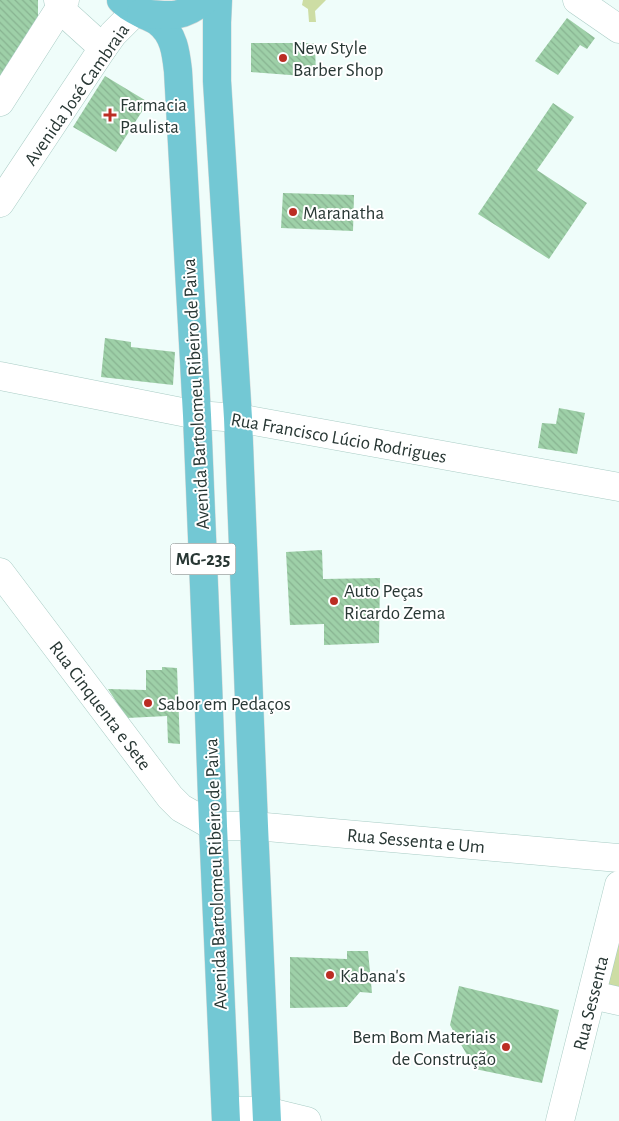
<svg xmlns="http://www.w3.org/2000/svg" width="619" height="1121" viewBox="0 0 619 1121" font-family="'Alegreya Sans',sans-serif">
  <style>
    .green { fill: #cddda4 }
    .building { fill: url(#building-back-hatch) }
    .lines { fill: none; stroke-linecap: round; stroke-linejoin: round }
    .minor-casing { stroke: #a9ccc5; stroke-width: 29 }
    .major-casing { stroke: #d4d7d6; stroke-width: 29 }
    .minor { stroke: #fff; stroke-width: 28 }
    .major { stroke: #73c8d4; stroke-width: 28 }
    .poi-dot { fill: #bb2d23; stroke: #fff; stroke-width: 2 }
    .labels { text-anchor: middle; stroke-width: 4; stroke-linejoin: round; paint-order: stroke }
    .shield { fill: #fff; stroke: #687371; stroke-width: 1 }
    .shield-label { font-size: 18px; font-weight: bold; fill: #283734 }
    .poi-label { font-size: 19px; fill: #283734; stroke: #fff; text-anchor: start }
    .street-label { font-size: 19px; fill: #283734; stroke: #fff }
  </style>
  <defs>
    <pattern id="building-back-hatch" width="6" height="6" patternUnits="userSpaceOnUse" patternTransform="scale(1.25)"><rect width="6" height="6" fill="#9ed0a8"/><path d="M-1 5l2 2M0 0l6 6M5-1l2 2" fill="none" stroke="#88b391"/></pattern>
  </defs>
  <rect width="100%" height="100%" fill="#effdfa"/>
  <!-- green -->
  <g class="green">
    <polygon points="303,0 326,0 315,11 316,22 309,22 308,9 302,5"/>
    <polygon points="619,937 619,993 607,990"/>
  </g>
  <!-- building -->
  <g class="building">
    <polygon points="0,0 38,0 38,18 0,80"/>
    <polygon points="567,18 595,38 587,49 580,45 558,75 535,61"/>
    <polygon points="251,43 315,43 316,77 251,72"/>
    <polygon points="105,76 148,102 116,152 73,127"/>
    <polygon points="553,103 574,117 537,170 587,203 549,259 478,214"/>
    <polygon points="283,193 354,195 353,231 281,228"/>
    <polygon points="105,338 131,342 131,347 175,352 173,385 101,377"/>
    <polygon points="559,408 585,413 577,454 538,448 542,423 556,424"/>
    <polygon points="322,550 323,579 380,578 379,643 324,645 324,624 290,625 286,552"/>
    <polygon points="162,667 177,668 180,744 168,743 167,716 127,718 108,689 146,690 146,670 162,670"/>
    <polygon points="347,951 368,951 372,993 360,992 347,1007 290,1008 290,957 347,959"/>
    <polygon points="459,986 559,1010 542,1083 475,1069 450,1025"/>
  </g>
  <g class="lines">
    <defs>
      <g id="minor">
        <polyline points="58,0 60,9 103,48"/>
        <polyline points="577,0 619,29"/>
        <polyline points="0,102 65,0"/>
        <polyline points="0,203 103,48 113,34 136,11"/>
        <polyline points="0,376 197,415 238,418 619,487"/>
        <polyline points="0,572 170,797 181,808 213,826 254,826 619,858"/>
        <polyline points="592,995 619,1001"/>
        <polyline points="226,1111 266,1111 307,1121"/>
        <polyline points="560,1121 619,885"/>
      </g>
      <g id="major">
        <path d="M 121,0 C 127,7 136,11 144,15 C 149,17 154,19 158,22 C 174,34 176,53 178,71 L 197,415 L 208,683 L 213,826 L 226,1121"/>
        <polyline points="218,0 217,22 217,81 238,418 254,826 267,1121"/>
        <path d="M 141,13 C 169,16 182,19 205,0"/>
      </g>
    </defs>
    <!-- minor casing -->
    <use href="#minor" class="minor-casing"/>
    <!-- major casing -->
    <use href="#major" class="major-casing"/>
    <!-- minor -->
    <use href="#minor" class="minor"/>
    <!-- major -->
    <use href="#major" class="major"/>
  </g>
  <!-- markers -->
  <g class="poi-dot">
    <circle cx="283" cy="58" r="5"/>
    <path d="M107.5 107.5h5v5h5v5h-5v5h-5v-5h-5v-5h5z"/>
    <circle cx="293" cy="212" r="5"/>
    <circle cx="334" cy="601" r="5"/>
    <circle cx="148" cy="703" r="5"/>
    <circle cx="330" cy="975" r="5"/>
    <circle cx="506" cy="1047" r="5"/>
  </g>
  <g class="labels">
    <!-- shield labels -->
    <rect class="shield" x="170.5" y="543.5" width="65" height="31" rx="4"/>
    <g class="shield-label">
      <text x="203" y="565">MG-235</text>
    </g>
    <!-- poi labels -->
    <g class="poi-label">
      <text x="293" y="54">New Style<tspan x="293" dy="22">Barber Shop</tspan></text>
      <text x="120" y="111">Farmacia<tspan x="120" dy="22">Paulista</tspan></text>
      <text x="303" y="219">Maranatha</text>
      <text x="344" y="597">Auto Peças<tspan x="344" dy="22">Ricardo Zema</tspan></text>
      <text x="158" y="710">Sabor em Pedaços</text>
      <text x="340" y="982">Kabana's</text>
      <text x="496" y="1043" text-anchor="end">Bem Bom Materiais<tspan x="496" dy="22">de Construção</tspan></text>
    </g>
    <!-- street labels -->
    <g class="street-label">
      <text transform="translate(76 94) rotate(-55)" y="7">Avenida José Cambraia</text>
      <text transform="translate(195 394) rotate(-93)" y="7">Avenida Bartolomeu Ribeiro de Paiva</text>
      <text transform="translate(339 437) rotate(10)" y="7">Rua Francisco Lúcio Rodrigues</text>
      <text transform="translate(101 705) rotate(53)" y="7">Rua Cinquenta e Sete</text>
      <text transform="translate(416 840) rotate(5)" y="7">Rua Sessenta e Um</text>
      <text transform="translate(215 874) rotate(-92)" y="7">Avenida Bartolomeu Ribeiro de Paiva</text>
      <text transform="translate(590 1003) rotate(-76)" y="7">Rua Sessenta</text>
    </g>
  </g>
</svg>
